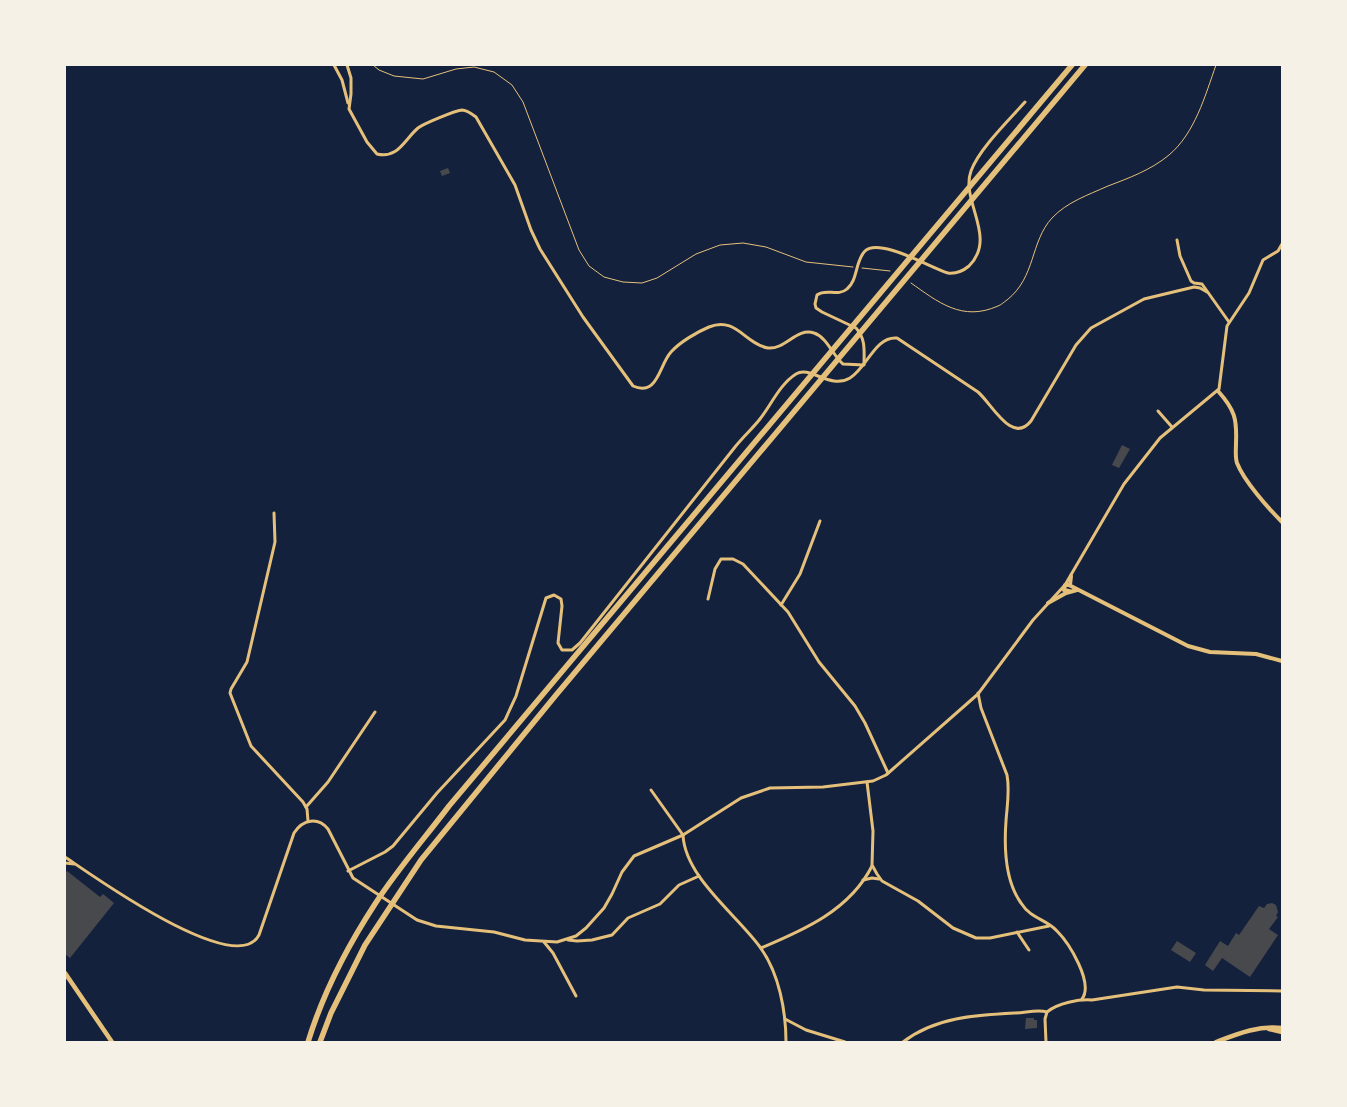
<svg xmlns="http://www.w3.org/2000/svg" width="1347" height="1107" viewBox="0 0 1347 1107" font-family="Lato,sans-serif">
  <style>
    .building { fill: #48494c }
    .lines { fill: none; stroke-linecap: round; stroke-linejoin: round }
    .path { stroke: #e5c07b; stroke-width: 1 }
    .minor { stroke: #e5c07b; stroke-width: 3 }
    .tertiary { stroke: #e5c07b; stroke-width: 4 }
    .secondary { stroke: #e5c07b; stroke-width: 4.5 }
    .motorway { stroke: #e5c07b; stroke-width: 5.5 }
  </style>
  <rect width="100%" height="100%" fill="#14213d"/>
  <!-- building -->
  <g class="building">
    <polygon points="448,168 450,173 442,176 440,171"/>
    <polygon points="1122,445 1130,449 1119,468 1112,465"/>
    <polygon points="67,871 100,897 103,894 114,903 70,958 65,954 65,873"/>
    <polygon points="1272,903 1276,905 1278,912 1276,916 1278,917 1269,929 1278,935 1250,977 1222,958 1213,971 1205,965 1220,941 1228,946 1236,933 1239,935 1259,906 1264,908 1267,904"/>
    <polygon points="1177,941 1196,953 1190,962 1171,950"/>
    <polygon points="1026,1018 1034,1018 1034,1020 1037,1020 1037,1028 1025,1029"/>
  </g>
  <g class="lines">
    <!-- path -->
    <g class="path">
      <polyline points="373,65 379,70 394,76 423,79 456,69 474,67 494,72 512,85 523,102 579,250 589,266 604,277 623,282 642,283 657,278 696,254 720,245 743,243 766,247 806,262 853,267"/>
      <polyline points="862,268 890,271"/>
      <path d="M 911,283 C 938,302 962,322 998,306 C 1001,305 1004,302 1007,300 C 1036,277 1030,242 1052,218 C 1067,202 1088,195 1108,186 C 1129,178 1151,170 1169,155 C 1195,133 1205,96 1216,65"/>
    </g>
    <!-- minor -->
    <g class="minor">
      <polyline points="334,65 342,80 348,103"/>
      <path d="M 347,65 L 351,78 L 351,94 L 349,109 L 367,142 L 377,154 C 398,159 404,140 418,128 C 423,124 454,111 462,110 C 467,110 472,114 476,117 L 515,185 L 531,230 L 540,249 L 583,317 L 633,386 C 658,397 659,365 671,352 C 680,342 697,332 709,327 C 736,316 745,344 768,348 C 785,350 797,327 814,333 C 827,337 833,356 843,364 L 864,365"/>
      <polyline points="1177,240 1180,256 1191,281 1194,283 1202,284 1229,322"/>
      <path d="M 864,364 C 864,351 866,339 856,328 L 822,312 L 816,308 L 815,304 L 817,295 C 826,288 838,297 847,289 C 858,280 855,261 865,251 C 879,237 931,268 948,273 C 957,274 963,271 969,266 C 998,237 960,201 971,171 C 979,149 1009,120 1025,102"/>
      <polyline points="1158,411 1172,427"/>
      <polyline points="274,513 275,542 247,662 231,689 230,693 251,746 303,802 307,809 308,821"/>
      <polyline points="1065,585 1124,484 1160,438 1219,389 1227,326 1249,293 1263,260 1278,251 1282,244"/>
      <polyline points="708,599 715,569 721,559 733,559 743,564 788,612 819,662 855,706 865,723 888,773"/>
      <polyline points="781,605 800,574 820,521"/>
      <path d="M 978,693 L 981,708 L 1007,775 C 1010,791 1007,806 1006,821 C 1004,848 1005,881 1021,903 C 1031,919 1046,919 1057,931 C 1069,943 1094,983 1082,999"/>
      <polyline points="867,782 873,831 872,865 877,874 882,881 918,901 953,928 976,938 990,938 1049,926"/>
      <polyline points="651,790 683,835"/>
      <polyline points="306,807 328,782 375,712"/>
      <path d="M 683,835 C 685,877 736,914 760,947 C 779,973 786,1011 786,1042"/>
      <path d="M 65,857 C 92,875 236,979 259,935 L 294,833 C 303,819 318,817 328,829 L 353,878 L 417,920 L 436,926 L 494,932 L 525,940 L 557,942 L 576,936 L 586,928 L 604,908 L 612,894 L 622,872 L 634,856 L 683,835 L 741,798 L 770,788 L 823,787 L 873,781 L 886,775 L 978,694 L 1033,620 L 1064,586"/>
      <polyline points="65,863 74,864"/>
      <path d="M 348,871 L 385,852 L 393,846 L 437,793 L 505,720 L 516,696 L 546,598 L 554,595 L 561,599 L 562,606 L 558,643 L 562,650 L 572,650 L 580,643 L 735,447 C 743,437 752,429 760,419 C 771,405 780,384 796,374 C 810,365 830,390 850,378 C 867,368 875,336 897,338 L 978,392 C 992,404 1012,445 1031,421 L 1076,345 L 1091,328 L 1144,299 L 1194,287 L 1200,288 L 1207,292"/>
      <polyline points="863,880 872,878 879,879"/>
      <polyline points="1017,932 1029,950"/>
      <polyline points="568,940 577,941 592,940 612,935 628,918 660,904 679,885 699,876"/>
      <polyline points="544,942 553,953 576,996"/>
      <path d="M 761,948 C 804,930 850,910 872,866"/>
      <polyline points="785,1019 806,1030 845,1042"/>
      <path d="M 903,1042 C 935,1017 976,1015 1015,1013 C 1025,1013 1037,1009 1047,1012"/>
      <path d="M 1046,1042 L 1045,1019 L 1047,1012 C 1058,1003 1079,999 1092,1000 L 1177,987 L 1204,990 L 1282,991"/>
    </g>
    <!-- tertiary -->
    <g class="tertiary">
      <path d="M 1218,391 C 1235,410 1237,419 1236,443 C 1236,450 1235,457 1237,463 C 1244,481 1268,508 1282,522"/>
      <polyline points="1070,585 1071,576"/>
      <polyline points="1069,591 1064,590 1065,585 1069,585 1188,646 1210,652 1256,654 1282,661"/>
      <polyline points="1048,603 1066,593 1077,590"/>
    </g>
    <!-- secondary -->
    <g class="secondary">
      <polyline points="65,973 112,1042"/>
      <polyline points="1269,1029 1282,1032"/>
      <path d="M 1216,1042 C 1237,1034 1259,1025 1282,1028"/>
    </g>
    <!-- motorway -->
    <g class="motorway">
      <path d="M 308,1042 C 323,993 347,947 375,904 C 397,870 424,839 449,806 L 1072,65"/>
      <polyline points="320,1042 331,1013 365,945 421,860 556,695 1085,65"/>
    </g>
  </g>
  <!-- border -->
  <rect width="1347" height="1107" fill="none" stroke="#f6f1e7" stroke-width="132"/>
</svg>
